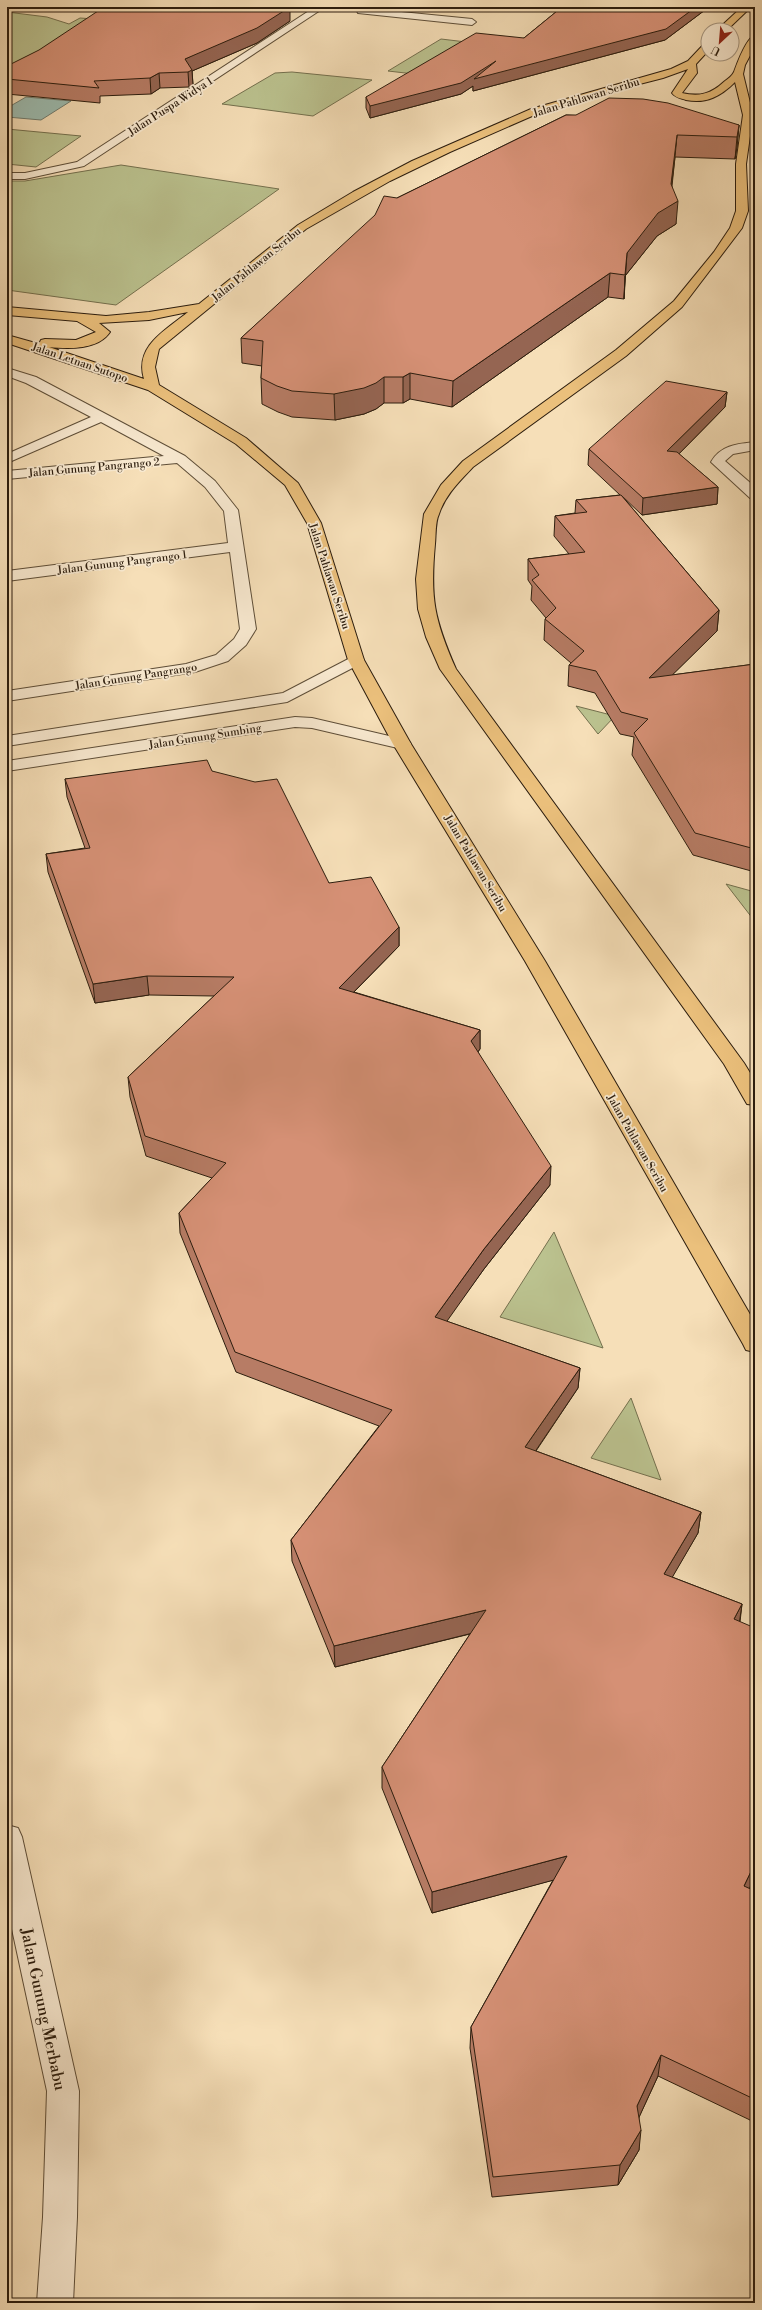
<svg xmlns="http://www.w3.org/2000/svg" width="762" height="2310" viewBox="0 0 762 2310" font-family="'Libre Bodoni',serif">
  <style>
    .green { fill: #bbc28f; stroke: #74704e }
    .water { fill: #9dbcb0; stroke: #707c6f }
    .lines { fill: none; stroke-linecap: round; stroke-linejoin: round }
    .minor-casing { stroke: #5e4e38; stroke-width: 2 }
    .primary-casing { stroke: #2c1d0e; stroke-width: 2 }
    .minor { fill: #f9ead1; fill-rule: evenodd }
    .primary { fill: #ebc07c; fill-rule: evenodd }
    .wall { fill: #b77c65; stroke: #2c1d0e }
    .shaded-wall { fill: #956552; stroke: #2c1d0e }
    .building { fill: #d59075; stroke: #2c1d0e }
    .labels { text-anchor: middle; stroke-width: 3.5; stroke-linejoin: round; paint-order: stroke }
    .far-street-label { font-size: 11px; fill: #2c1d0e; stroke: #f9ead1 }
    .near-street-label { font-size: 16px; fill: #2c1d0e; stroke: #f9ead1 }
  </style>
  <rect width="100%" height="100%" fill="#f6dfb8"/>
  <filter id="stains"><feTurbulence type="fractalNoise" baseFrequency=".005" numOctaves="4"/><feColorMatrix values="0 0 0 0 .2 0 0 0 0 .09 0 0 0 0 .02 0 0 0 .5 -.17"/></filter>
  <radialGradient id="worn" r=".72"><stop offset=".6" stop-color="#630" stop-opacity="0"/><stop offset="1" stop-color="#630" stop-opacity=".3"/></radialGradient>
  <!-- green -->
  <g class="green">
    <polygon points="7,12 47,17 69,24 80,18 95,19 7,70"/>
    <polygon points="441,39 517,48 466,80 388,71"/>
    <polygon points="292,72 372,80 313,116 222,104 275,73"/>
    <polygon points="7,129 81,136 36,167 7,164"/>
    <polygon points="121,165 279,189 116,305 7,290 7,181 25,181"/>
    <polygon points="576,706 615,716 598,734"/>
    <polygon points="726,884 755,892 755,917 753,919"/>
    <polygon points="554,1232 603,1348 500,1317"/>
    <polygon points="631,1398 661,1480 591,1458"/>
  </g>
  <!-- water -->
  <polygon class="water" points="26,97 71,101 41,120 7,117 7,108"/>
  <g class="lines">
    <defs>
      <g id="minor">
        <polygon points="315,7 325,7 84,166 25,179 7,179 7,173 25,173 77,162"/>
        <polygon points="361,8 472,19 476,22 472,25 358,13 357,11"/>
        <polygon points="7,368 36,377 185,456 215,481 238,510 256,629 246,645 228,661 195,672 7,701 7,691 186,664 216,655 234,639 240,629 230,552 7,581 7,571 228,543 224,511 205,487 177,463 7,479 7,471 164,456 101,422 7,463 7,454 91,417 26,383 7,376"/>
        <path d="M 755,442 L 755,450 L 733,454 L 725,461 L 755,487 L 755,499 L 750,498 L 711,462 C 721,445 737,444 755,442 Z"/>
        <polygon points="356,655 362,657 364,660 362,663 287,702 7,746 7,736 283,693"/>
        <polygon points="295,717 312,718 402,739 408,740 411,744 408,748 402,749 312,728 295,727 7,771 7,761"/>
        <polygon points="7,1825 18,1828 22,1837 79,2091 77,2217 73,2303 37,2303 43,2217 47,2091 7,1906"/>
      </g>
      <g id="primary">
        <polygon points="742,7 751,7 727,30 717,30"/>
        <path d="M 755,35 L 755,46 L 745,65 L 743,74 L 753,115 L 746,164 L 748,211 L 742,228 L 682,307 L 626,356 L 473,467 C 460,481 445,495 439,514 C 435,522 436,535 435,544 C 430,598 434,619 456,669 L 744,1063 L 755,1081 L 755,1105 L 747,1104 L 724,1064 L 440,669 L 426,637 L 418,609 L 416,579 L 424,514 L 441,485 L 463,461 L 616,350 L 674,301 L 714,252 L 730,228 L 736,211 L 736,164 L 743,115 L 735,82 C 721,96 707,104 686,100 C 680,98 676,98 672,93 L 688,69 L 663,78 L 585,98 L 539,113 L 450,152 L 390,181 L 306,229 L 159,349 L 155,367 L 159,385 L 246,438 L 298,483 L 321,523 L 364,660 L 411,744 L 545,961 L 755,1323 L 755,1352 L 746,1350 L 743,1344 L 525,961 L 393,744 L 348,660 L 307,523 L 285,485 L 236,444 L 148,390 L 7,343 L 7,335 L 39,344 L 41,340 L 45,339 L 76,340 L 96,332 L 77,321 L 7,315 L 7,307 L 106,316 L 149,312 L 199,304 L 298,225 L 353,192 L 412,161 L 531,109 L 671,69 L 688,61 L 705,43 L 708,42 L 708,51 L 696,64 L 697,73 L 682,93 C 700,97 711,94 725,81 C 728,79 732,76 734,72 C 737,64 746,38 755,35 ZM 188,312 C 166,330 134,346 144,379 L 49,347 C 69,349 98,350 110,332 L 99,323 L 149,320 Z"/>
      </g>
    </defs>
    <!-- minor casing -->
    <use href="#minor" class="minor-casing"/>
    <!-- primary casing -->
    <use href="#primary" class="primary-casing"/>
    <!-- minor -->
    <use href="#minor" class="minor"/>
    <!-- primary -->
    <use href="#primary" class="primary"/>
  </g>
  <!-- wall -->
  <g class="wall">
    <polygon points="562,7 709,7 665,40 473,91 473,86 461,94 370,118 366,108 366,97 524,38"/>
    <polygon points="290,21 257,43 192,71 193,85 189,87 160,88 151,94 100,96 100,103 7,94 7,66"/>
    <polygon points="566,115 739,125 737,147 735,159 675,157 672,186 676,224 657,236 625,276 624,299 608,297 452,407 410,399 403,403 384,403 376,409 364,414 335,420 292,417 278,412 262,404 261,378 262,366 242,363 241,338 397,198"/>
    <polygon points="727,392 725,407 679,454 718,487 717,504 642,515 622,496 719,610 717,631 672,675 755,664 755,872 693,855 632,755 634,737 620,734 595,693 568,686 569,665 571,663 544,640 545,619 546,618 531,600 532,586 528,580 528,559 569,554 554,536 555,516 575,513 576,500 620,495 588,465 589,449"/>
    <polygon points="212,771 329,883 399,927 399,946 354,992 480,1030 480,1049 478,1052 550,1185 484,1269 446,1321 580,1368 578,1388 536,1451 701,1512 698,1533 672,1577 742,1604 740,1622 749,1889 755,1891 755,2127 750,2120 658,2076 639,2117 639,2150 618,2185 492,2197 470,2048 471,2027 553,1880 432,1913 382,1788 382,1767 470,1634 335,1667 292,1561 291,1540 379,1426 236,1372 180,1233 179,1213 212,1178 146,1156 130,1097 128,1077 214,996 149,995 95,1003 48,872 46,854 85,848 67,797 65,779"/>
  </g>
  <!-- shaded-wall -->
  <g class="shaded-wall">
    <polygon points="290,7 290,21 257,43 192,71 193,85 189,87 188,72 185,59"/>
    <polygon points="696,7 709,7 665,40 473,91 473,86 461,94 370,118 370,106 496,61"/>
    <polygon points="159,73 160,88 151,94 150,78"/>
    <polygon points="739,125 737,147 735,159 737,137"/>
    <polygon points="677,135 675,157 669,206 678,201 676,224 657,236 625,276 624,299 627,253 671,184"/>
    <polygon points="610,273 608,297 452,407 453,381"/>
    <polygon points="410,373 410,399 403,403 403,377"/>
    <polygon points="384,377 384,403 376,409 364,414 335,420 334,394"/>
    <polygon points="727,392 725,407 666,467 667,451"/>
    <polygon points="718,487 717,504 642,515 643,498"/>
    <polygon points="719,610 717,631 647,700 649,678"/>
    <polygon points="399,927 399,946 339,1007 339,988"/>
    <polygon points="147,976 149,995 95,1003 93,984"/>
    <polygon points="480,1030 480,1049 471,1060 471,1041"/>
    <polygon points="551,1166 550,1185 484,1269 435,1338 435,1317 484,1249"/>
    <polygon points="580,1368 578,1388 524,1468 525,1447"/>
    <polygon points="701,1512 698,1533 662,1595 664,1574"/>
    <polygon points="742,1604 739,1625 734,1619"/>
    <polygon points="486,1610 485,1630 335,1667 334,1646"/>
    <polygon points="567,1856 565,1877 432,1913 432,1892"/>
    <polygon points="755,1863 755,1877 740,1907 744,1886"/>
    <polygon points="661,2055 658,2076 635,2126 637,2106"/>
    <polygon points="641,2130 639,2150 618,2185 620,2165"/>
  </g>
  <!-- building -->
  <g class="building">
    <polygon points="104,7 290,7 257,28 185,59 192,70 188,72 159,73 150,78 94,81 99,88 7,79 7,66 39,50"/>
    <polygon points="562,7 696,7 666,29 474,79 496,61 461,83 370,106 366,97 476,33 524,38"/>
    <polygon points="609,98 643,99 668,103 739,125 737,137 677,135 671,184 678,201 658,213 627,253 625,275 610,273 453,381 410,373 403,377 384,377 376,383 364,388 334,394 292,391 277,386 261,378 263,341 241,338 375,215 384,196 397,198 566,115 576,115"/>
    <polygon points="666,381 727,392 667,451 677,452 718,487 643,498 589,449"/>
    <polygon points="621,495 719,610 649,678 755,664 755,849 695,833 634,733 648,719 621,712 596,671 569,665 584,651 545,619 556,608 532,580 539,575 528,559 585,552 555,516 587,512 576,500"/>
    <polygon points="207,760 212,771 255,782 277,779 329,883 371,877 399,927 339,988 480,1030 471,1041 551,1166 484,1249 435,1317 580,1368 525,1447 701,1512 664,1574 742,1604 734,1619 755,1628 755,1863 744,1886 755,1891 755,2101 754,2099 661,2055 637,2106 641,2130 620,2165 493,2177 471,2027 567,1856 432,1892 382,1767 486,1610 334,1646 291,1540 392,1410 235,1352 179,1213 226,1163 145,1136 128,1077 234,977 147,976 93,984 46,854 90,848 65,779"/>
  </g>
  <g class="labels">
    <!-- far-street labels -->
    <g class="far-street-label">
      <text transform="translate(586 97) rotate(-17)" y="4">Jalan Pahlawan Seribu</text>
      <text transform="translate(170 106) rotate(-33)" y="4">Jalan Puspa Widya 1</text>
      <text transform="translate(256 264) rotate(-39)" y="4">Jalan Pahlawan Seribu</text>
      <text transform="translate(80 362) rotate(19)" y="4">Jalan Letnan Sutopo</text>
      <text transform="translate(94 467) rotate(-5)" y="4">Jalan Gunung Pangrango 2</text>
      <text transform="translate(122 562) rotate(-7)" y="4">Jalan Gunung Pangrango 1</text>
      <text transform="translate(330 576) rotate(72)" y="4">Jalan Pahlawan Seribu</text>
      <text transform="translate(136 676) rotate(-9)" y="4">Jalan Gunung Pangrango</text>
      <text transform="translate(205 736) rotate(-9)" y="4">Jalan Gunung Sumbing</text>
      <text transform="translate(476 863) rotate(59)" y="4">Jalan Pahlawan Seribu</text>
      <text transform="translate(638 1143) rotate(60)" y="4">Jalan Pahlawan Seribu</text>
    </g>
    <!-- near-street labels -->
    <g class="near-street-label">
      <text transform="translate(44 2009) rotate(78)" y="6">Jalan Gunung Merbabu</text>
    </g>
  </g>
  <!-- margin -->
  <rect width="762" height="2310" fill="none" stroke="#f6dfb8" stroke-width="24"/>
  <rect x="8" y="8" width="746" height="2294" fill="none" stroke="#2c1d0e" stroke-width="2"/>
  <rect x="12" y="12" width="738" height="2286" fill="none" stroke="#2c1d0e"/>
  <!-- north arrow -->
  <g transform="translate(720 42) rotate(206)"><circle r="19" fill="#f9ead1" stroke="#a79883"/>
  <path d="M0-3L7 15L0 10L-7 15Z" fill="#8f2418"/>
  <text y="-6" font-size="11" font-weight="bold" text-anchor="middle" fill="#2c1d0e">U</text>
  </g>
  <rect width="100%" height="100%" filter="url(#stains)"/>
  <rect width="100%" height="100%" fill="url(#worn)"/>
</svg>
